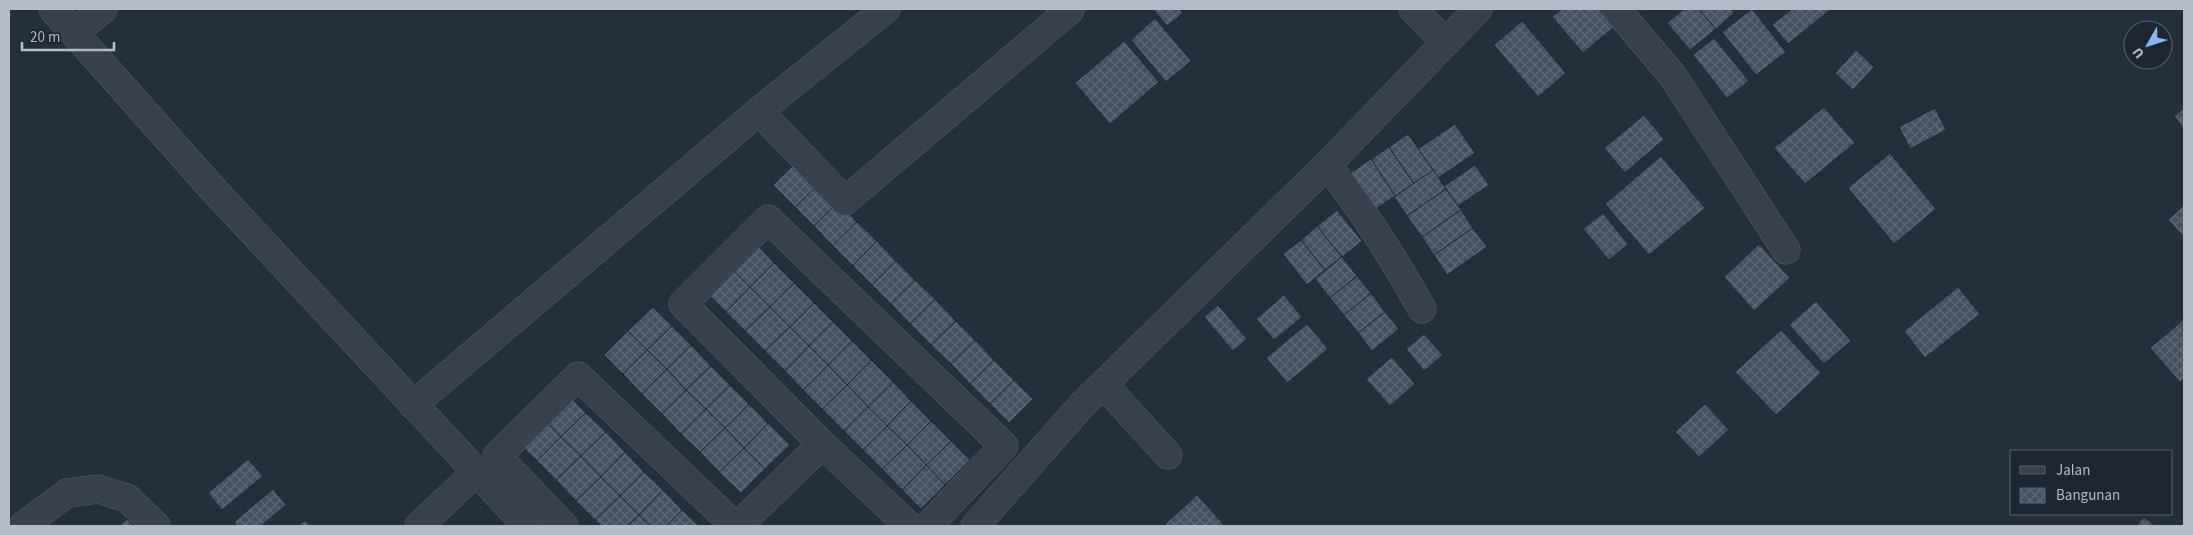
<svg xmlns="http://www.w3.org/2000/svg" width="2193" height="535" viewBox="0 0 2193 535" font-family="'Source Sans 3',sans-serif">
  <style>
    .building { fill: url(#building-cross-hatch); stroke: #1f2835 }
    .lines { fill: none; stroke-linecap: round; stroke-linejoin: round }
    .minor-casing { stroke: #565f6c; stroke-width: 29 }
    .minor { stroke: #38414e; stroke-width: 28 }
  </style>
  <defs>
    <pattern id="building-cross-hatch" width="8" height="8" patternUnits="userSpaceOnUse" patternTransform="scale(1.25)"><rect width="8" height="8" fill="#455162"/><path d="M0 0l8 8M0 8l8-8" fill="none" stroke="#5d6877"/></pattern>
  </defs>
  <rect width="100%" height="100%" fill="#242f3e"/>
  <!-- building -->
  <g class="building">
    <polygon points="1153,9 1179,9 1183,13 1167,26"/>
    <polygon points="1562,9 1599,9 1614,27 1583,53 1552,17"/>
    <polygon points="1684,9 1699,9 1716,29 1690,50 1667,23"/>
    <polygon points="1699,9 1731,9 1734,13 1716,29"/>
    <polygon points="1752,9 1786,52 1756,75 1722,32"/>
    <polygon points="1792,9 1829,9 1830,10 1788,44 1772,25"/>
    <polygon points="1155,18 1191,61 1166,82 1131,40"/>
    <polygon points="1522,21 1566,73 1538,97 1494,45"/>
    <polygon points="1714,38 1749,81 1727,98 1693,55"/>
    <polygon points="1124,41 1159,82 1110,124 1075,83"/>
    <polygon points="1856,50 1874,67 1853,90 1835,73"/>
    <polygon points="1824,107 1855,143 1805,184 1774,148"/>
    <polygon points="1935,108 1946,130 1910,149 1899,127"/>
    <polygon points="2184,108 2184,129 2174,116"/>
    <polygon points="1644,115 1664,139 1625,173 1604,148"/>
    <polygon points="1455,124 1475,153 1438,178 1418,149"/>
    <polygon points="1408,134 1433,170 1414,184 1389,147"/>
    <polygon points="1389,147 1414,184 1395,196 1371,159"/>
    <polygon points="1890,153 1936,209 1894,244 1848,188"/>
    <polygon points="1661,156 1705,208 1649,255 1605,204"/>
    <polygon points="1371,159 1395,196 1374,210 1349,174"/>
    <polygon points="798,161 819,183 795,207 773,185"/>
    <polygon points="1475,165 1489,185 1458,206 1444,186"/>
    <polygon points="1433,170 1446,189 1407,216 1394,197"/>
    <polygon points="819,183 838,202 814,226 795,207"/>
    <polygon points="1446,189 1461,210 1422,237 1407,216"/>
    <polygon points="838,202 857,222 833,246 814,226"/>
    <polygon points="2184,205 2184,237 2168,220"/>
    <polygon points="1337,210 1362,241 1342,257 1317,226"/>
    <polygon points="1461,210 1473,228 1434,255 1422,237"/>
    <polygon points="1603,213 1628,244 1609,260 1583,229"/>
    <polygon points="857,222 877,241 853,266 833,246"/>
    <polygon points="1317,226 1342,257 1325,270 1301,240"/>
    <polygon points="1473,228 1487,247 1447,275 1434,255"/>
    <polygon points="1301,240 1325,270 1307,285 1283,254"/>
    <polygon points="877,241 896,261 872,285 853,266"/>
    <polygon points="756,244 774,263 750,287 731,268"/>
    <polygon points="1759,244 1790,278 1754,311 1724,277"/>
    <polygon points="1342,257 1357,276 1330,298 1315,279"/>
    <polygon points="896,261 915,280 891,304 872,285"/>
    <polygon points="774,263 794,283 770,307 750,287"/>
    <polygon points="731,268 750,287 726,312 707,293"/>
    <polygon points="1357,276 1371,293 1344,315 1330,298"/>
    <polygon points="915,280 935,299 910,324 891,304"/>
    <polygon points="794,283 814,303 790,327 770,307"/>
    <polygon points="750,287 770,307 745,331 726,312"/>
    <polygon points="1958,287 1980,314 1925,358 1904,331"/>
    <polygon points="1371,293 1385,312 1358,333 1344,315"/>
    <polygon points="1284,295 1302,317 1274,340 1256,319"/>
    <polygon points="935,299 956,321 931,345 910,324"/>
    <polygon points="1816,301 1851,341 1824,364 1789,325"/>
    <polygon points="814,303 833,322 809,346 790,327"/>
    <polygon points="1218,305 1247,339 1233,351 1204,317"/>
    <polygon points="653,307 672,326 647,350 628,331"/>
    <polygon points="770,307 790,327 765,351 745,331"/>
    <polygon points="1385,312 1399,329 1372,351 1358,333"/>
    <polygon points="2183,320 2184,378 2180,382 2150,348"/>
    <polygon points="956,321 975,340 951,364 931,345"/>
    <polygon points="833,322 852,341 828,365 809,346"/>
    <polygon points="1307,324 1328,349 1287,383 1266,358"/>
    <polygon points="672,326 691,345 667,369 647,350"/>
    <polygon points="790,327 809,346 785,371 765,351"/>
    <polygon points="1781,330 1821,373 1776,415 1735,372"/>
    <polygon points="628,331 647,350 623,374 604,355"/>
    <polygon points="1424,334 1443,355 1424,371 1406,349"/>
    <polygon points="975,340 994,360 970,384 951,364"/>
    <polygon points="852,341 871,360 847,385 828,365"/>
    <polygon points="691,345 711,366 686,390 667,369"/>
    <polygon points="809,346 828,365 803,390 785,371"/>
    <polygon points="647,350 667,369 642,394 623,374"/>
    <polygon points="1392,357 1415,384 1390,406 1366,379"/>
    <polygon points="871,360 893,382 868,407 847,385"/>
    <polygon points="994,360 1014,380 990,404 970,384"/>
    <polygon points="828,365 847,385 822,409 803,390"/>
    <polygon points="711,366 730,385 706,409 686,390"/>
    <polygon points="667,369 686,390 662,414 642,394"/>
    <polygon points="1014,380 1033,399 1009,423 990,404"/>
    <polygon points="893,382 911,401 887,426 868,407"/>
    <polygon points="730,385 749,404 725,428 706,409"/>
    <polygon points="847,385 868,407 844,431 822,409"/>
    <polygon points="686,390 706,409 681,434 662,414"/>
    <polygon points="567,394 586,413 561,437 543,418"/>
    <polygon points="911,401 931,421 907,445 887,426"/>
    <polygon points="749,404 768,423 744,448 725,428"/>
    <polygon points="1705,404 1729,430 1699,457 1675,432"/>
    <polygon points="868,407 887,426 863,450 844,431"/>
    <polygon points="706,409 725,428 700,452 681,434"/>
    <polygon points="586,413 606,432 581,456 561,437"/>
    <polygon points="543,418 561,437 537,461 518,442"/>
    <polygon points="931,421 951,441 926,465 907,445"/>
    <polygon points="768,423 790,445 765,469 744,448"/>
    <polygon points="887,426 907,445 882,469 863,450"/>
    <polygon points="725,428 744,448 719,472 700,452"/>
    <polygon points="606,432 625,452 601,477 581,456"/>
    <polygon points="561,437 581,456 556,480 537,461"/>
    <polygon points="951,441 970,460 945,485 926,465"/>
    <polygon points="907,445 926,465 902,490 882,469"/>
    <polygon points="744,448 765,469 741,493 719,472"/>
    <polygon points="625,452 644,472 620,496 601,477"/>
    <polygon points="581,456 601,477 576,501 556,480"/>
    <polygon points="248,459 263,476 222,510 208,493"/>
    <polygon points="926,465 945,485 921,509 902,490"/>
    <polygon points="644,472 663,490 639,515 620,496"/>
    <polygon points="601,477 620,496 595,520 576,501"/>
    <polygon points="273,489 286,505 261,526 238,526 234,522"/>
    <polygon points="663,490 682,510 666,526 650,526 639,515"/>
    <polygon points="1197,495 1225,526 1167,526 1165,524"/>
    <polygon points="620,496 639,515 627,526 601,526 595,520"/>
    <polygon points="682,510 699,526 666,526"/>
    <polygon points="639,515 650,526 627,526"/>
    <polygon points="2144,517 2155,526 2136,526"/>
    <polygon points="127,519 134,526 119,526"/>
    <polygon points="305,520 310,526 298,526"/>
  </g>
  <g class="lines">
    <defs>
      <g id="minor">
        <polyline points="53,9 211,187 527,526"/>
        <polyline points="1413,9 1445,42"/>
        <polyline points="1616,9 1672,75 1786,250"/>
        <polyline points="74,33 103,9"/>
        <polyline points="759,111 845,201 1070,10"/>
        <path d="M 1327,165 C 1363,210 1394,258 1422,309"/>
        <polyline points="1104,385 1168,455"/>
        <polyline points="413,405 759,111 886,9"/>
        <polyline points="23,526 67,493 98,489 127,498 156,526"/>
        <polyline points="419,526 476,472"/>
        <polyline points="564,526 497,456 578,376 735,526"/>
        <polyline points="738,526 822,444"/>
        <polyline points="909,526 822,444 683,304 768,219 1004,446 928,526"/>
        <polyline points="975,526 1082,405 1327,165 1478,9"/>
      </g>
    </defs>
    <!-- minor casing -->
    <use href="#minor" class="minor-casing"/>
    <!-- minor -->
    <use href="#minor" class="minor"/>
  </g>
  <!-- border -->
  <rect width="2193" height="535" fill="none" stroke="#b4bcc9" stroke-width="20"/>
  <!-- legend -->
  <rect x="2010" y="450" width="162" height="65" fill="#1d2633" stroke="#59626f"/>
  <rect x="2020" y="466" width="25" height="8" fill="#38414e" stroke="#59626f"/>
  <text x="2056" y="475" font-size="15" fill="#b4bcc9">Jalan</text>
  <rect x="2020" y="488" width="25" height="15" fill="url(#building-cross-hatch)" stroke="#59626f"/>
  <text x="2056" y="500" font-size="15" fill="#b4bcc9">Bangunan</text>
  <!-- north arrow -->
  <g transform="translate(2148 45) rotate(231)"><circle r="24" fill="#1d2633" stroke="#59626f"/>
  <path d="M0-4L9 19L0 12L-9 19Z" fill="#8ab4f8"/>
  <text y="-8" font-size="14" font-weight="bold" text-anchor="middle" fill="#b4bcc9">U</text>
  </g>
  <!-- scale -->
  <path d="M22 42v8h92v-8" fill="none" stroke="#b4bcc9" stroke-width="2.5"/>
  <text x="30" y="42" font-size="15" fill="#b4bcc9" stroke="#1d2633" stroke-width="4" paint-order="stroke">20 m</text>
</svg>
